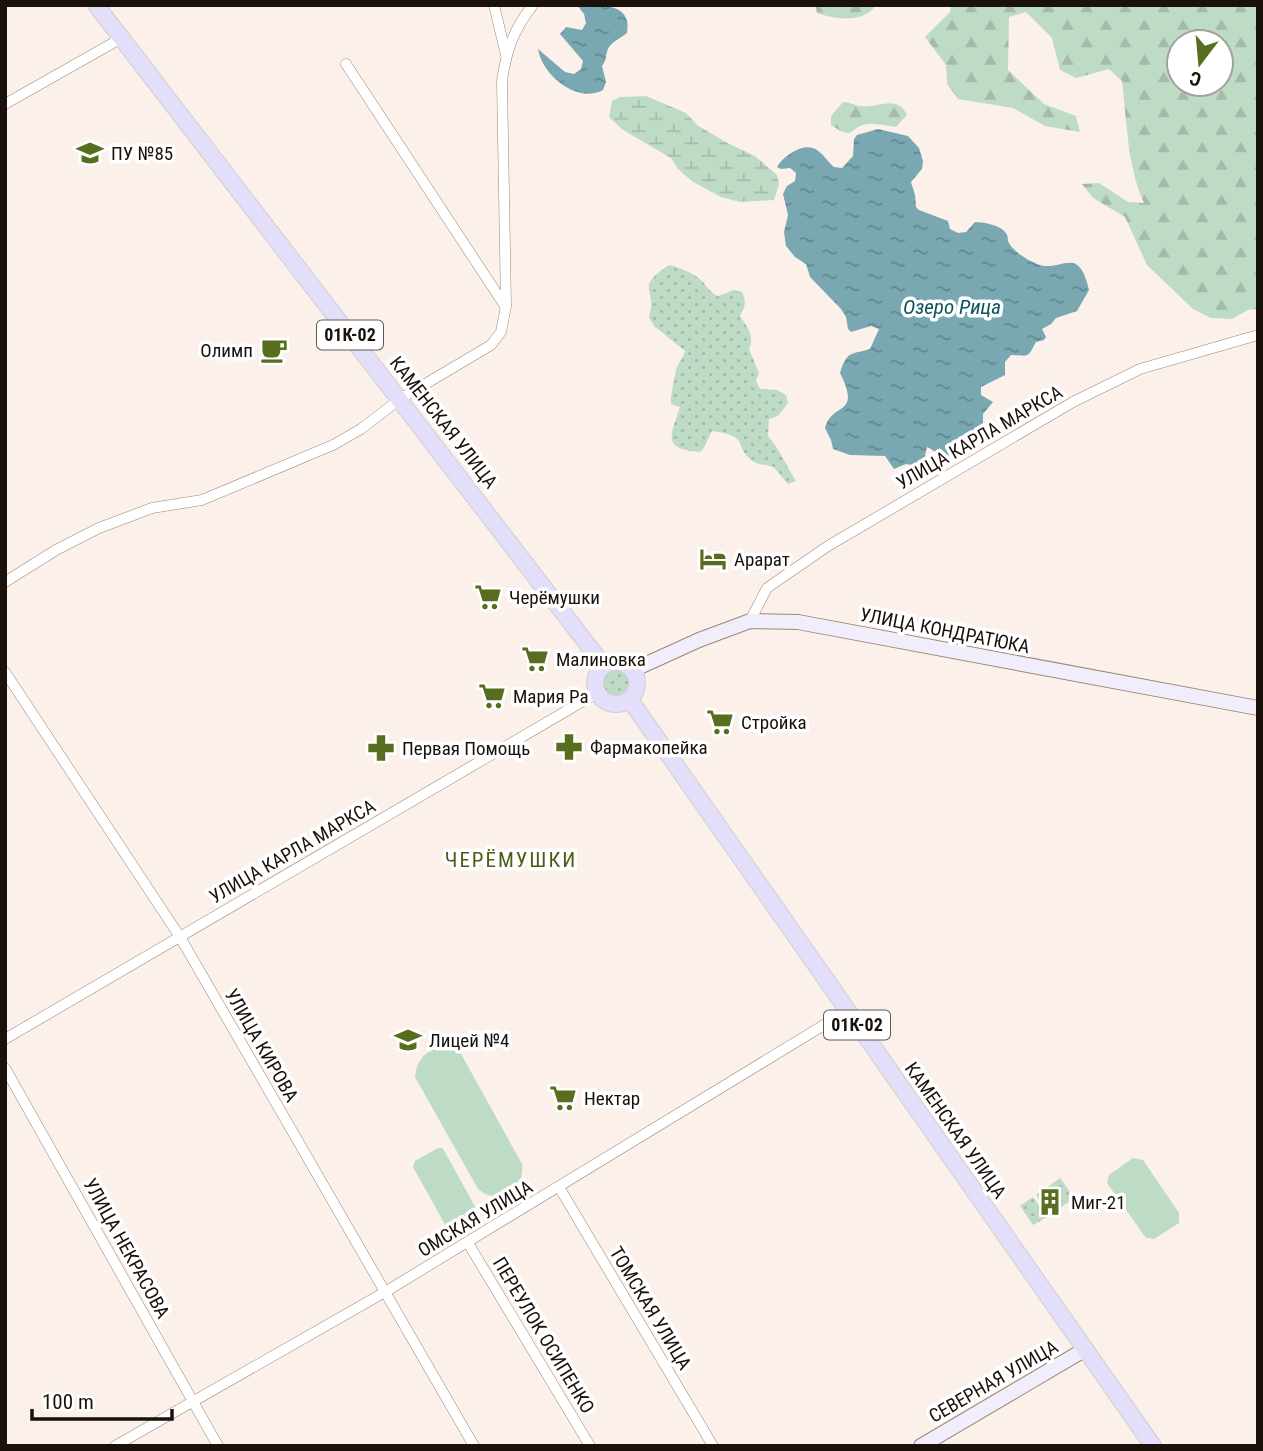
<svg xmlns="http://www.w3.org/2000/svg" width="1263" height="1451" viewBox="0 0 1263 1451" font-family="'Roboto Condensed',sans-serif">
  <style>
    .grass { fill: url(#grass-dots) }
    .forest { fill: url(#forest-firs); fill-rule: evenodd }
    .wetland { fill: url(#wetland-marsh) }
    .pitch { fill: #bedbc5 }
    .water { fill: url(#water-ripples) }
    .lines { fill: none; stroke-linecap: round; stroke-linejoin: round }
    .street-casing { stroke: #9e8675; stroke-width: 11 }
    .secondary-casing { stroke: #9e8675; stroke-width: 16 }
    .primary-casing { stroke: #d1cfce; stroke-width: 18 }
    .street { stroke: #fff; stroke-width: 10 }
    .secondary { stroke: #f1eefc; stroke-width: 14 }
    .primary { stroke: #e3defa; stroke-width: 16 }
    .labels { text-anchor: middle; stroke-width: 7; stroke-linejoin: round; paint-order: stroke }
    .shield { fill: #fff; stroke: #5f5854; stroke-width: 2 }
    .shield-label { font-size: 18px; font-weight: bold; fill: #1a110b }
    .poi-label { font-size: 19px; fill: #1a110b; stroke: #fff; text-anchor: start }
    .street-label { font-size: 19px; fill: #1a110b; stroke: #fff }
    .water-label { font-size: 21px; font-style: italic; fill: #0d525d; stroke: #fff }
    .neighbourhood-label { font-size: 21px; letter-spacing: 2px; fill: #495e15; stroke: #fff }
  </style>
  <defs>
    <pattern id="grass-dots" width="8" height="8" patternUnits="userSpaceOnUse" patternTransform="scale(1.75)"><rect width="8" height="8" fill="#bedbc5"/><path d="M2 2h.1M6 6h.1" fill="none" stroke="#a3bba8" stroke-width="1.8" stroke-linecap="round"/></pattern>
    <pattern id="forest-firs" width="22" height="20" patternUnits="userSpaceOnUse" patternTransform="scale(1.75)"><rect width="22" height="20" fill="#bedbc5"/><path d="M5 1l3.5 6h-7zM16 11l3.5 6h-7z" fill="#a3bba8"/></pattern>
    <pattern id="wetland-marsh" width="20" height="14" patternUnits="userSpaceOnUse" patternTransform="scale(1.75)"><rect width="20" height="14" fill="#bedbc5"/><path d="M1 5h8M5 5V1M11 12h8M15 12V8" fill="none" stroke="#a3bba8"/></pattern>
    <pattern id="water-ripples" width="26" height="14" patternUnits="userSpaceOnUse" patternTransform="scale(1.75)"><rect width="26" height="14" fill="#79a8b2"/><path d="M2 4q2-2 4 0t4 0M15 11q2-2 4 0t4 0" fill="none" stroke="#62878f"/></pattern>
  </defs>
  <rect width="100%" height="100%" fill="#fcf1ea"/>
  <!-- grass -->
  <g class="grass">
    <path d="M 669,265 C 679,267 693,273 701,280 C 707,286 709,292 718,296 L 734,290 L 742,292 C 747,302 745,307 740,316 C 747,327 755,335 749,349 L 759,373 L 756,381 L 760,389 L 777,390 L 786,395 L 788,403 L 778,416 L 769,419 L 768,436 C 780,450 786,465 796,481 L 788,484 C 783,479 778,471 773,467 C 767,464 759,466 753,461 C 731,445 753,437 712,431 C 707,439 707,446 700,452 C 662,449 670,437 680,407 L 671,404 C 670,399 675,373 677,367 C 680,361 683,357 685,351 L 654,326 L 649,317 C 658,288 633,289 669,265 Z"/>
    <circle cx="616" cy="684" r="19"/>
    <polygon points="1060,1178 1069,1190 1070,1201 1050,1215 1036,1195"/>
    <polygon points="1033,1197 1047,1217 1033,1225 1020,1206"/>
  </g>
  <!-- forest -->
  <g class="forest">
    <path d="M 815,5 L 876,5 C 864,24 834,19 817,13 Z"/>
    <path d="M 951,5 L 1258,5 L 1258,309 L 1248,310 L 1232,319 L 1211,318 L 1193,309 L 1147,265 L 1125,217 L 1093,198 L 1082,184 L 1099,183 L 1128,202 L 1144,203 C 1127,165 1127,122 1122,81 L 1109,69 L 1076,78 L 1060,70 L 1052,38 L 1026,12 L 1009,17 L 1008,70 L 1044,104 L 1076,116 L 1080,132 L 1045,126 L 1013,108 L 958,99 L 947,84 L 946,65 L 925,37 L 950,12 ZM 1179,42 L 1221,42 L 1221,84 L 1179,84 Z"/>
    <path d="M 843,102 C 850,102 853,105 860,106 C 877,109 897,93 907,115 L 896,127 C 887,126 875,123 867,124 C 848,127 856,142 831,125 L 831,116 Z"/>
  </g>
  <!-- wetland -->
  <polygon class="wetland" points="646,96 686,113 697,125 729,144 755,156 777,175 779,184 774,200 740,202 721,197 693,182 678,169 671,158 623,130 609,117 612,101 620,97"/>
  <!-- pitch -->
  <g class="pitch">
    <path d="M 440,1047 L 451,1048 L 460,1052 L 522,1164 C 525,1191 500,1207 478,1189 L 415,1077 C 416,1061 425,1051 440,1047 Z"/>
    <polygon points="438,1148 442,1148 445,1152 479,1214 451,1231 447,1228 413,1167 415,1161"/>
    <polygon points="1133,1158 1143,1160 1179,1213 1179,1223 1154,1239 1146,1238 1107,1183 1109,1175"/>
  </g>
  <!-- water -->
  <g class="water">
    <path d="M 577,5 C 599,5 633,2 627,33 C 621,38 611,42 608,49 C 605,56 607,60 602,66 L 606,82 L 603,90 C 577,104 542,75 538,49 L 565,72 L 574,74 L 581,69 L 583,61 L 560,34 L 566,27 L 582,30 L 586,23 L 584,14 Z"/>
    <path d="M 878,129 L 908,136 L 919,148 L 923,161 L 922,169 L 911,182 L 915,195 L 916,207 L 919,210 L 948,221 L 950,229 L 958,233 L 966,232 L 975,222 C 983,222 1000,225 1005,232 C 1010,238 1006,237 1009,243 C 1012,250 1027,260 1035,263 C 1059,276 1078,241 1089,290 L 1077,311 L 1056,318 L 1051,324 L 1042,329 L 1046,337 L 1044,340 L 1036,342 C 1027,358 1031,356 1011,355 L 1005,362 L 1005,375 L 981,387 L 981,395 L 993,402 L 983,414 L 983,423 C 976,432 962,432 955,442 C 952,446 953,454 947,456 C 940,458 933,449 927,447 L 925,455 L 930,462 L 924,467 L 906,464 L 894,469 L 885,456 L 850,455 L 833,449 L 831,440 L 825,428 C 832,401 862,417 840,373 C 847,350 851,355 870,349 L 879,329 L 871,326 L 851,332 L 848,329 L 846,317 L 841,309 L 810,277 L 806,264 L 795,257 L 786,246 L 784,232 L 788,215 L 783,194 L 787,186 L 795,181 L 796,173 L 790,168 L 781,169 L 777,167 C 784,155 805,141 817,150 C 824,155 828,162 834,167 L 842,168 L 853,156 L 854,139 L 857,135 Z"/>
  </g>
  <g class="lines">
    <defs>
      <g id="street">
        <polyline points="494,5 506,55"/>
        <polyline points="346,64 505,306"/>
        <polyline points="5,104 120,39"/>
        <path d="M 5,582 L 56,550 L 99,528 L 152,508 L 202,500 L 333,445 L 361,429 L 400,399 L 491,345 L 501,332 L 506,306 L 502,81 C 506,52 514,28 533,5"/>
        <polyline points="750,621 767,588 828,546 1073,402 1140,369 1258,335"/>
        <polyline points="5,672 180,937 474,1446"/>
        <polyline points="5,1039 597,693"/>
        <polyline points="5,1068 218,1446"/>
        <polyline points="559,1187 713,1446"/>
        <polyline points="468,1243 590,1446"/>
        <polyline points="115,1446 385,1292 847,1011"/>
      </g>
      <g id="secondary">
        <polyline points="633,670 699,640 750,621 798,622 1258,708"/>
        <polyline points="921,1446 1084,1350"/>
      </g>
      <g id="primary">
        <polyline points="96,5 604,666"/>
        <circle cx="616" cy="683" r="21"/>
        <polyline points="630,700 1153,1446"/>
      </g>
    </defs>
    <!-- street casing -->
    <use href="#street" class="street-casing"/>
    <!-- secondary casing -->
    <use href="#secondary" class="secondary-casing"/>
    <!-- primary casing -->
    <use href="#primary" class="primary-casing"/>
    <!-- street -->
    <use href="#street" class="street"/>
    <!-- secondary -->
    <use href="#secondary" class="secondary"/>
    <!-- primary -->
    <use href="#primary" class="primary"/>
  </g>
  <!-- icons -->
  <defs>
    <symbol id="university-bare" viewBox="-9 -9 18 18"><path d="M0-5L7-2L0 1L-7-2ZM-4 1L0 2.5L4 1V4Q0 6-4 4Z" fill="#576e1e" stroke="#fff" stroke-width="2.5" paint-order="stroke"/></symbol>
    <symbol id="cafe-bare" viewBox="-9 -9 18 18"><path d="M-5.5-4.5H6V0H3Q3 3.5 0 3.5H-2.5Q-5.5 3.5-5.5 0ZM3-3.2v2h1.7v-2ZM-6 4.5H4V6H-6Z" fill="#576e1e" stroke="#fff" stroke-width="2.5" paint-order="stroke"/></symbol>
    <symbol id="hotel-bare" viewBox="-9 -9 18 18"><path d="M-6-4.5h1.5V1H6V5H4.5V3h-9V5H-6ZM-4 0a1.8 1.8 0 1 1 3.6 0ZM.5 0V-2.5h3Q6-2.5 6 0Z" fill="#576e1e" stroke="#fff" stroke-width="2.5" paint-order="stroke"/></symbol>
    <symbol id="supermarket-bare" viewBox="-9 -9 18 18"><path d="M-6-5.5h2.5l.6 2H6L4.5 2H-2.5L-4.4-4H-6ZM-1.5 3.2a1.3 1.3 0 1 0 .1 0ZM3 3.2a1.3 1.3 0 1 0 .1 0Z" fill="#576e1e" stroke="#fff" stroke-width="2.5" paint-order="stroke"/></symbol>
    <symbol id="pharmacy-bare" viewBox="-9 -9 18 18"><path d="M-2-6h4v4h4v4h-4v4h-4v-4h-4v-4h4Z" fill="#576e1e" stroke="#fff" stroke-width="2.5" paint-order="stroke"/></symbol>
    <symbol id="school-bare" viewBox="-9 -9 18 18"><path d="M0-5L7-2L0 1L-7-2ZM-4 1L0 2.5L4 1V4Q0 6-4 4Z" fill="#576e1e" stroke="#fff" stroke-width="2.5" paint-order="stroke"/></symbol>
    <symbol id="building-bare" viewBox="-9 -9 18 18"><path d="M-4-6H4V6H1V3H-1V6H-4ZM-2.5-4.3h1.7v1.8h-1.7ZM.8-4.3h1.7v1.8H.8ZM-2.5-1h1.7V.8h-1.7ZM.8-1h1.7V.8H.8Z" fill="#576e1e" stroke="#fff" stroke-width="2.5" paint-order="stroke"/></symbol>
  </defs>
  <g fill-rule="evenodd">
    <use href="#university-bare" x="71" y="134" width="38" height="38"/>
    <use href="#cafe-bare" x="255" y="331" width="38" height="38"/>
    <use href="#hotel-bare" x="694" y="540" width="38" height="38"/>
    <use href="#supermarket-bare" x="469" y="578" width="38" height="38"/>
    <use href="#supermarket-bare" x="516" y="640" width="38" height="38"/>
    <use href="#supermarket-bare" x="473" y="677" width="38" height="38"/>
    <use href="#supermarket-bare" x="701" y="703" width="38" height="38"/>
    <use href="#pharmacy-bare" x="550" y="728" width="38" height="38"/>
    <use href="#pharmacy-bare" x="362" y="729" width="38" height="38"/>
    <use href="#school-bare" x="389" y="1021" width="38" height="38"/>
    <use href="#supermarket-bare" x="544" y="1079" width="38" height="38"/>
    <use href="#building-bare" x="1031" y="1183" width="38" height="38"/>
  </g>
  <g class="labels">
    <!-- shield labels -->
    <g class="shield">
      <rect x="317" y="320.5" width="66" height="29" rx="5"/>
      <rect x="824" y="1010.5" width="66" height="29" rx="5"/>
    </g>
    <g class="shield-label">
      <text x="350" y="341">01К-02</text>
      <text x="857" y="1031">01К-02</text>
    </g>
    <!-- poi labels -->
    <g class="poi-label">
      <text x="111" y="160">ПУ №85</text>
      <text x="253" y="357" text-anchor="end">Олимп</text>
      <text x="734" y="566">Арарат</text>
      <text x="509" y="604">Черёмушки</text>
      <text x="556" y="666">Малиновка</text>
      <text x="513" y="703">Мария Ра</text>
      <text x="741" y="729">Стройка</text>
      <text x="590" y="754">Фармакопейка</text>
      <text x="402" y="755">Первая Помощь</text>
      <text x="429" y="1047">Лицей №4</text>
      <text x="584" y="1105">Нектар</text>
      <text x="1071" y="1209">Миг-21</text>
    </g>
    <!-- street labels -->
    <g class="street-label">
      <text transform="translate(444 422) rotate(52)" y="7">КАМЕНСКАЯ УЛИЦА</text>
      <text transform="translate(979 437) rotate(-30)" y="7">УЛИЦА КАРЛА МАРКСА</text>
      <text transform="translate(945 630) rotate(11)" y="7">УЛИЦА КОНДРАТЮКА</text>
      <text transform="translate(292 851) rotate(-30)" y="7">УЛИЦА КАРЛА МАРКСА</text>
      <text transform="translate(262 1045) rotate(60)" y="7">УЛИЦА КИРОВА</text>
      <text transform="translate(956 1130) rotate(55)" y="7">КАМЕНСКАЯ УЛИЦА</text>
      <text transform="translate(475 1218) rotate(-31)" y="7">ОМСКАЯ УЛИЦА</text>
      <text transform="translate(127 1248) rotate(61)" y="7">УЛИЦА НЕКРАСОВА</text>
      <text transform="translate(651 1308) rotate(59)" y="7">ТОМСКАЯ УЛИЦА</text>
      <text transform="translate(544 1335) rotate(59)" y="7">ПЕРЕУЛОК ОСИПЕНКО</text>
      <text transform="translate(993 1381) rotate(-30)" y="7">СЕВЕРНАЯ УЛИЦА</text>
    </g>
    <!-- water labels -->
    <g class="water-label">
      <text x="952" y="314">Озеро Рица</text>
    </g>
    <!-- neighbourhood labels -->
    <g class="neighbourhood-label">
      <text x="511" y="867">ЧЕРЁМУШКИ</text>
    </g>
  </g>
  <!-- border -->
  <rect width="1263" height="1451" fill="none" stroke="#1a110b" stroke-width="14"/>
  <!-- north arrow -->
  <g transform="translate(1200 63) rotate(196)"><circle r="33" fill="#ffffff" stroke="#a3a09d" stroke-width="2"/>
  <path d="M0-5L12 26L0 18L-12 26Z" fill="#576e1e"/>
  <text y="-10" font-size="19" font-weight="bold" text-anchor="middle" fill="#1a110b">С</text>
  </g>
  <!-- scale -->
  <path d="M32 1409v10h140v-10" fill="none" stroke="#1a110b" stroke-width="3.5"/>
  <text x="42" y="1409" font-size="21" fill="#1a110b" stroke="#ffffff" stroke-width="5" paint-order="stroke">100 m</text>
</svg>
